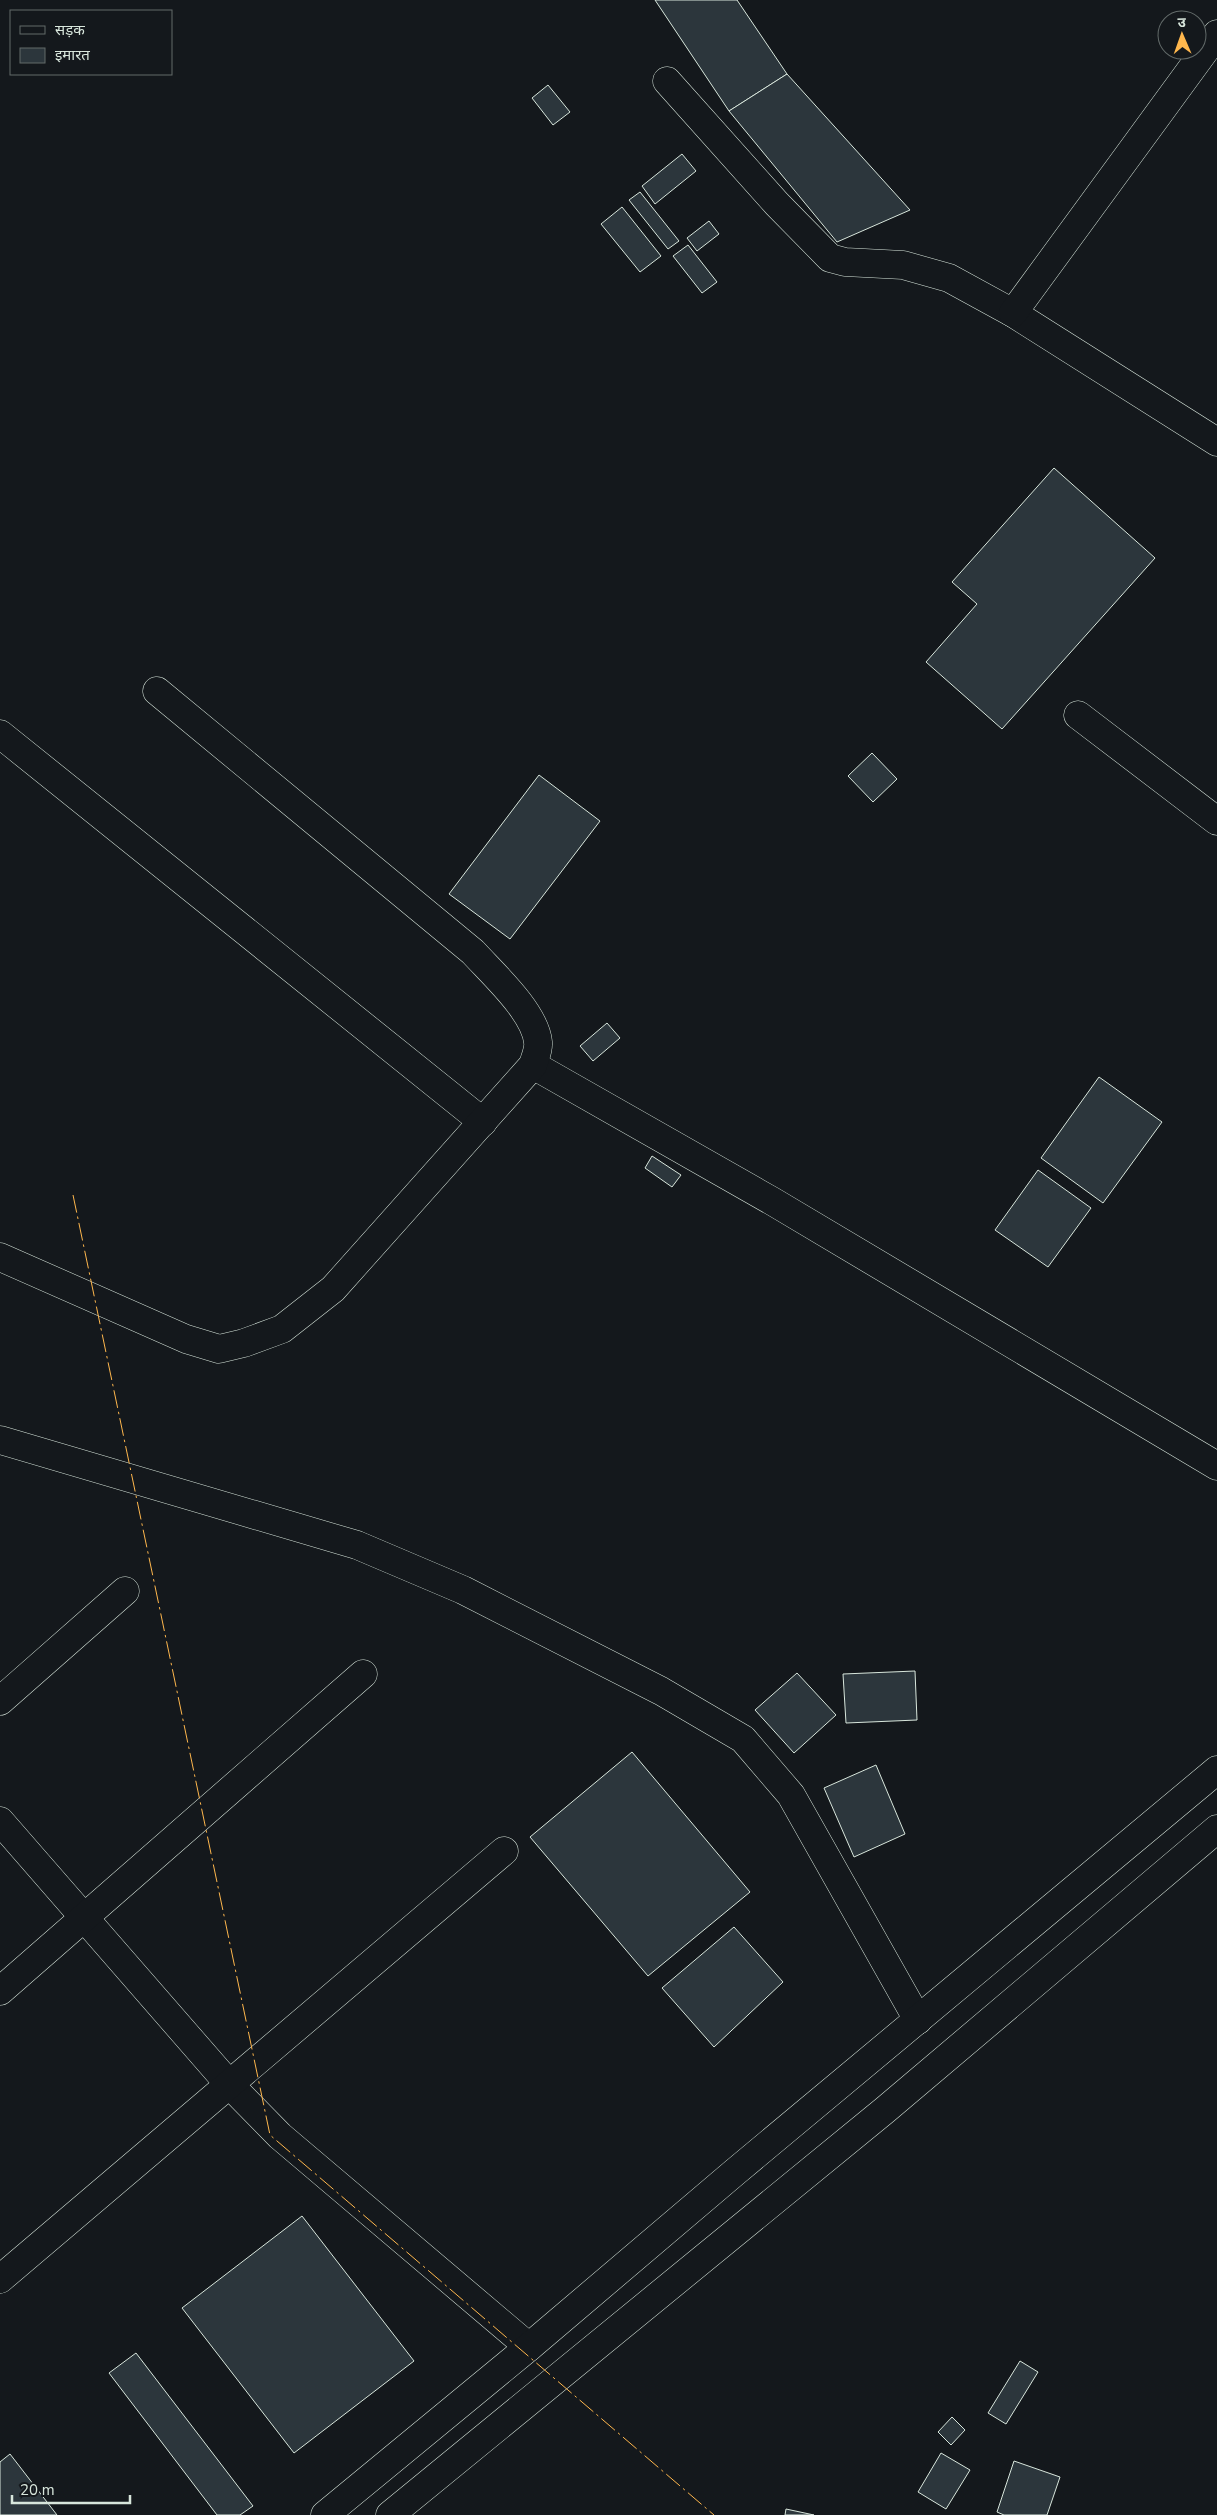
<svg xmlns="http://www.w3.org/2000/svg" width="1217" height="2515" viewBox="0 0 1217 2515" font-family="'Nunito Sans','Noto Sans Devanagari',sans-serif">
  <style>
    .building { fill: #2c363c; stroke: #d8e6dc }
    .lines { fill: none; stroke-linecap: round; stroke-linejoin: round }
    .minor-casing { stroke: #d8e6dc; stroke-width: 29 }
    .highway-casing { stroke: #d8e6dc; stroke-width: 29 }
    .minor { stroke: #14181c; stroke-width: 28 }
    .highway { stroke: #14181c; stroke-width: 28 }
    .power { stroke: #ffb74d; stroke-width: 1; stroke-dasharray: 18 4 2.5 4; stroke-linecap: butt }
  </style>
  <rect width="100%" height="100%" fill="#14181c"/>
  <!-- building -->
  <g class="building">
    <polygon points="655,0 737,0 787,74 729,111"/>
    <polygon points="787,74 910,210 837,242 729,111"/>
    <polygon points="548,85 570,112 553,125 532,98"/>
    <polygon points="682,154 696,171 655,204 642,186"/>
    <polygon points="640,192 679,241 668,249 629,200"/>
    <polygon points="622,207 661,256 640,272 601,224"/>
    <polygon points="709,221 719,234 697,251 687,238"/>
    <polygon points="688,245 717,282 702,293 673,256"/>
    <polygon points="1054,468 1155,558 1002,729 926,662 977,604 952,582"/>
    <polygon points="872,753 897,779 873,802 848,776"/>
    <polygon points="539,775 600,821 510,939 449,894"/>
    <polygon points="607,1023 620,1038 593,1061 580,1046"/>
    <polygon points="1099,1077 1162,1122 1103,1203 1041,1158"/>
    <polygon points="652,1156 681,1175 672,1187 645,1168"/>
    <polygon points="1038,1170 1091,1208 1048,1267 995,1230"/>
    <polygon points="915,1671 917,1720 846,1723 843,1674"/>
    <polygon points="797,1673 836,1715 794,1753 755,1710"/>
    <polygon points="632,1752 750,1892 648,1976 530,1837"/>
    <polygon points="876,1765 905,1834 854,1857 824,1788"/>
    <polygon points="734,1927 783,1982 714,2047 662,1988"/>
    <polygon points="302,2216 414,2361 294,2453 182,2308"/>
    <polygon points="136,2353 253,2506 240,2515 217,2515 109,2373"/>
    <polygon points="1020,2361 1038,2372 1006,2424 988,2413"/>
    <polygon points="952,2417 965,2430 951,2445 938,2432"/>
    <polygon points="941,2453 970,2470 946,2509 918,2492"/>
    <polygon points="10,2454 57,2515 0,2515 0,2462"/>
    <polygon points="1014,2461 1060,2477 1047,2515 1004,2515 997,2512"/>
    <polygon points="786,2509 814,2515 785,2515"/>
  </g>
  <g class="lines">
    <defs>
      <g id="minor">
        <polyline points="667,81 777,204 830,258 845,262 903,265 949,278 1013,313 1217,442"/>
        <polyline points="1013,313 1217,34"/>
        <polyline points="1078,715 1217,821"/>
        <polyline points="0,734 483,1122"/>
        <polyline points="533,1065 772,1201 1217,1466"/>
        <path d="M 0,1257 L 186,1339 L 219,1349 L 244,1343 L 282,1329 L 333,1289 L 533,1065 C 535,1058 539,1049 538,1042 C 535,1012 493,974 473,952 L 157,691"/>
        <polyline points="0,1440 357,1545 463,1590 661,1691 743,1739 791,1795 918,2020"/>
        <polyline points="0,1701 125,1591"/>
        <polyline points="0,1821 229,2084 280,2136 529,2347"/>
        <polyline points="0,1991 363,1674"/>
        <polyline points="0,2279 504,1851"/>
      </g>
      <g id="highway">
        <polyline points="325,2515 529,2347 735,2172 1217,1770"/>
        <polyline points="390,2515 885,2110 1217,1829"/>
      </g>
    </defs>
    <!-- minor casing -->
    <use href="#minor" class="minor-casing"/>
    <!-- highway casing -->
    <use href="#highway" class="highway-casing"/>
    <!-- minor -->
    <use href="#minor" class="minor"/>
    <!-- highway -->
    <use href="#highway" class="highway"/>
    <!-- power -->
    <polyline class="power" points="73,1195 270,2135 714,2515"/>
  </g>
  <!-- legend -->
  <rect x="10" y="10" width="162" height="65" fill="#14181c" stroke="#626a69"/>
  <rect x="20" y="26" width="25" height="8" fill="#14181c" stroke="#626a69"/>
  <text x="55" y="35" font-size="15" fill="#d8e6dc">सड़क</text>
  <rect x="20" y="48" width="25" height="15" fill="#2c363c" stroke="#626a69"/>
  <text x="55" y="60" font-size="15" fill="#d8e6dc">इमारत</text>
  <!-- north arrow -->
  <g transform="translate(1182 35) rotate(358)"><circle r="24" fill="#14181c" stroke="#626a69"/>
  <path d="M0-4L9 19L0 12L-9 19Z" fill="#ffb74d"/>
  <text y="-8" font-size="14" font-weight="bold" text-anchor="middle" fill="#d8e6dc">उ</text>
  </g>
  <!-- scale -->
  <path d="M12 2495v8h118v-8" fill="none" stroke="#d8e6dc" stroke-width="2.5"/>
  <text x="20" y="2495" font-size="15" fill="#d8e6dc" stroke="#14181c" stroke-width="4" paint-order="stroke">20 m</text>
</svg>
